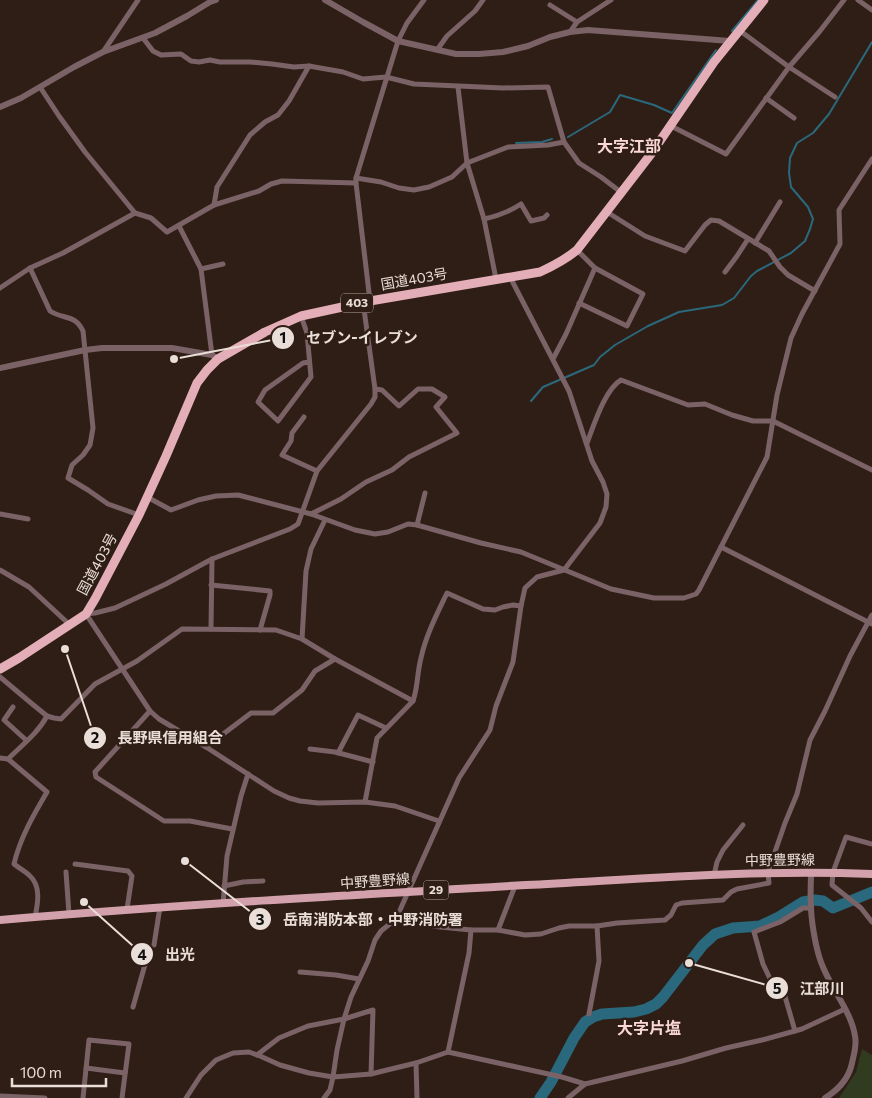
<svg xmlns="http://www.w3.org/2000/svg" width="872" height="1098" viewBox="0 0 872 1098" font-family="Commissioner,'Noto Sans JP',sans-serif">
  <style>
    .green { fill: #313b20 }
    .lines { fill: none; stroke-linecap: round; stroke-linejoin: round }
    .stream { stroke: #2a697d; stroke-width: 2 }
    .river { stroke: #2a697d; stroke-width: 11 }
    .minor { stroke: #7a6266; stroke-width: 5 }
    .tertiary { stroke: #7a6266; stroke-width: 6 }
    .primary { stroke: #d3a1ab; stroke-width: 8 }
    .trunk { stroke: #e4aeb8; stroke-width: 9 }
    .labels { text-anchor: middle; stroke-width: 5; stroke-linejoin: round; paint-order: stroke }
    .shield { fill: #2f1e15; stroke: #b2a49e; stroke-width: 1 }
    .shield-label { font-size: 12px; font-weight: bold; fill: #eaded8 }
    .street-label { font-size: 14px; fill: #eaded8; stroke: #2f1e15 }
    .quarter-label { font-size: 16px; font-weight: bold; fill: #fad7d4; stroke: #2f1e15 }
    .leader { fill: none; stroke: #eaded8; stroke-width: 2 }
    .callout-dot { fill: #eaded8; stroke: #2f1e15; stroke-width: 2 }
    .mark-label { font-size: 15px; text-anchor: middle; font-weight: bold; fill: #111 }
    .callout-label { font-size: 15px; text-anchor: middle; font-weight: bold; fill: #eaded8; stroke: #2f1e15; stroke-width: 5; stroke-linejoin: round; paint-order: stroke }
  </style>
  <rect width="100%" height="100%" fill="#2f1e15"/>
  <!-- green -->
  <polygon class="green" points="862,1049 872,1055 872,1098 839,1098 856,1072"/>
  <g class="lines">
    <!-- stream -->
    <g class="stream">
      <polyline points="732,31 758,0"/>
      <polyline points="568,137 610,112 620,95 654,105 672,113 716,50"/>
      <polyline points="516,143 542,142 552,139"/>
      <polyline points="531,401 543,387 594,365 600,357 615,345 648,326 679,312 722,305 734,298 751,276 757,271 791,253 805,241 810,229 813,219 808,207 791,187 789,173 790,158 797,143 813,133 829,114 872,42"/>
    </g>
    <!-- river -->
    <polyline class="river" points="540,1098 551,1082 574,1038 585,1022 593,1017 602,1014 634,1012 646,1009 656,1004 663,997 703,945 715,934 733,928 760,926 779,917 803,902 815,900 823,901 833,908 872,892"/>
    <!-- minor -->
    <g class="minor">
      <polyline points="858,0 872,10"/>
      <polyline points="550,5 577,22"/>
      <polyline points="739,30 789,67 835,97"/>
      <polyline points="570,32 577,22 611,0"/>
      <polyline points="143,38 153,51 161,55 181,54 191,61 199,62 210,60 220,62 250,62 272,64 294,67 309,66"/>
      <polyline points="437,50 447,36 475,11 483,0"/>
      <polyline points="103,52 138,0"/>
      <polyline points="40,87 59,116 85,152 135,213 151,218 167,232 214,205 259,191 271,184 282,181 356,183"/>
      <polyline points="458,87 467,163 484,219 496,279"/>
      <polyline points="766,98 794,118"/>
      <polyline points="671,126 726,154 789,67 820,31 844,0"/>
      <polyline points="356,178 381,182 399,188 414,190 429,187 452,177 467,163 508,147 548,145 564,142"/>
      <polyline points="214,205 217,187 250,135 265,122 278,115 289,101 309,66 343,72 363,79 386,77 414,84 503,88 548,87 564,142 579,163 601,177 622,193"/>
      <polyline points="607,212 645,236 685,251 705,225 711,220 719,221 769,251 780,267 788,275 815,291"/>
      <path d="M 484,219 C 498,216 509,212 521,204 L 531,221 L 544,218 L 547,215"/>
      <polyline points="179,226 201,269 212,355"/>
      <polyline points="755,243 780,202"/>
      <path d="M 30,268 L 50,311 C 64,320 75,314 83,331 L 93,428 L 90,445 L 83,455 L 72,465 L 68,478 L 88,490 L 108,504 L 139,515"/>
      <polyline points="201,269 223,264"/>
      <polyline points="725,272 737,256 748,239"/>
      <polyline points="0,288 30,268 63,253 135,213"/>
      <polyline points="370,301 356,183 356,178 398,41 407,23 424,0"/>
      <polyline points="363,302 375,389 375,397 371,404 317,471 298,524 290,529 212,559 166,584 115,608 95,613 86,614 150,711 159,719 206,747 274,791 289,798 300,801 318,803 365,802 395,806 439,821"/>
      <polyline points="579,303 627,326 643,294 595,268"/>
      <polyline points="301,316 307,333 311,377 278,421 258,402 265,390 303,363 309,362"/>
      <polyline points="553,359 566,334 595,268 577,250"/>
      <polyline points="304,417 292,433 291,441 282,455 317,471"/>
      <path d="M 587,443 C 594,425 605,389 621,380 L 688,405 L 705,404 L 732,415 L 753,421 L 773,421 L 872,470"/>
      <polyline points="147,497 171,510 198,500 216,496 238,495 311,514 355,530 375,534 388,532 408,524 417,525 481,543 521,552 611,589 654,598 684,598 696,594 699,590 767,457 777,395 791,338 802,314 840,244 839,210 872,159"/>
      <polyline points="0,514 28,519"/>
      <polyline points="311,514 341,499 366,482 392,470 409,457 457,433 436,407 445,397 432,389 418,389 399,406 382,390 375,389"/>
      <polyline points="417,525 425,493"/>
      <polyline points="721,547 872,624"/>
      <polyline points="0,570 29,587 70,625"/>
      <polyline points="211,585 270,591 270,595 260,630"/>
      <polyline points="211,629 212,559"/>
      <polyline points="302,639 306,571 311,549 325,520"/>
      <polyline points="0,677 31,703 47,716"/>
      <polyline points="13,707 4,720 26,740"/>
      <polyline points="150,711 95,772 96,777 164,821 190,821 232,829"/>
      <polyline points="206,747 251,713 273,713 302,690 315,671 335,659"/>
      <polyline points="310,749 335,752 373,762"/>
      <polyline points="338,753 358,715 386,728"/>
      <path d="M 0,758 L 8,759 L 47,792 C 34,814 20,838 14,864 C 19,868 25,871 30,876 C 41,886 38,903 35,917"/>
      <path d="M 8,759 C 22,745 38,733 47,716 L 54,718 L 61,719 L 95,684 L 137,661 L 182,629 L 276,630 L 302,639 L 335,659 L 413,701"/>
      <path d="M 365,802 L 377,738 L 413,701 C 418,687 417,673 421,658 C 426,635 437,614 447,593 L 483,609 L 495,610 L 503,607 L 513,605 L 521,606"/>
      <polyline points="872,844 846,837 833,872 832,885 861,908 872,922"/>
      <polyline points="75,864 128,871 132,876 127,909"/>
      <polyline points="66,872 69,914"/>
      <polyline points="714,875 717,862 723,850 743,825"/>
      <polyline points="224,886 243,882 263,881"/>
      <polyline points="223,904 227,856 241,796 248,774"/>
      <polyline points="396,919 440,927 471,930 498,930 525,935 541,934 559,928 569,926 597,926 617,923 665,920 671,915 676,905 682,903 723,900 731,892 737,889 769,883 768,872 785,823 797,794 810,740 825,711 850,656 872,615"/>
      <polyline points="498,930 515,886"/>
      <polyline points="154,945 160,907"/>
      <polyline points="300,972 336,975 359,979"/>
      <polyline points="133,1007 150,947"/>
      <polyline points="589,1014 599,961 597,926"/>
      <polyline points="795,1031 784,993 774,987 763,964 754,932 780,922 803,908 811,908"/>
      <polyline points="448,1052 469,953 471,930"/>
      <polyline points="257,1055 279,1038 308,1026 344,1019 373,1010 371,1074"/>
      <polyline points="416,1063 417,1098"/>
      <polyline points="86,1068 125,1073"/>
      <polyline points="0,1096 45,1098"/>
      <polyline points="83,1098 89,1040 129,1044 122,1098"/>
      <polyline points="186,1098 201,1075 216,1060 233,1053 249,1052 260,1056 280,1065 309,1073 333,1077 371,1074 387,1070 416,1063 448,1052 562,1077 585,1084 682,1061 726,1048 762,1040 802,1029 845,1009"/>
      <polyline points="324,1098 330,1090 333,1077 337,1050 344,1019 351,997 368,961 375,940 381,931 396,919 459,778 490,730 496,706 513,662 521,606 525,588 537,577 564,570 600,523 606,507 607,494 603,482 592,461 569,391 510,277"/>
      <polyline points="568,1098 585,1084"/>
    </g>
    <!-- tertiary -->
    <g class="tertiary">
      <polyline points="325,0 363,22 398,41 456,54 479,54 503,52 528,46 550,37 570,32 588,30 730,41"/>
      <polyline points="0,107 21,98 74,67 103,52 155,33 187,16 210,2 216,0"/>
      <polyline points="0,368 85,350 102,348 172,348 212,355 218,359"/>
      <path d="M 811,872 C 811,883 810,895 811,906 C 811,919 815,943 819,956 C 826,983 851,1009 855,1036 C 857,1045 854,1054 852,1063 C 849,1078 838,1090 825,1098"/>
    </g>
    <!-- primary -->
    <path class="primary" d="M 0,920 C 175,905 350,895 526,885 C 641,879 757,869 872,874"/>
    <!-- trunk -->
    <path class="trunk" d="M 0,669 L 19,658 L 86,614 L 95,599 L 139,515 L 166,456 L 197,383 L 207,370 L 218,359 L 265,332 L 301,316 L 370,301 L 540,272 C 553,266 565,260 577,250 L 651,154 L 714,62 L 764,0"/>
  </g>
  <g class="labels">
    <!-- shield labels -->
    <g class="shield">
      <rect x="341" y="293.5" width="32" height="19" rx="4"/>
      <rect x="423.5" y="880.5" width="25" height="19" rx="4"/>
    </g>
    <g class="shield-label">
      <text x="357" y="307">403</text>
      <text x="436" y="894">29</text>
    </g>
    <!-- street labels -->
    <g class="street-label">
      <text transform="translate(414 279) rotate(-10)" y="5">国道403号</text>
      <text transform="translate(97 564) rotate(-62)" y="5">国道403号</text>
      <text transform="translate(780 860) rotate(-1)" y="5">中野豊野線</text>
      <text transform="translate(375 881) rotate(-4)" y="5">中野豊野線</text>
    </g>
    <!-- quarter labels -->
    <g class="quarter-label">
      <text x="629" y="152">大字江部</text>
      <text x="649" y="1034">大字片塩</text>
    </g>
  </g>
  <!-- callouts -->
  <path class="leader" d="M174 359L283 338M65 649L95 738M185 861L260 919M84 902L142 954M689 963L777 988"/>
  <g class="callout-dot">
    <circle cx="174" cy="359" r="5"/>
    <circle cx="65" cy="649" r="5"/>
    <circle cx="185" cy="861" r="5"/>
    <circle cx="84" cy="902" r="5"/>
    <circle cx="689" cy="963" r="5"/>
    <circle cx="283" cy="338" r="12"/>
    <circle cx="95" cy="738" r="12"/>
    <circle cx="260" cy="919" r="12"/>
    <circle cx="142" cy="954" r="12"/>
    <circle cx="777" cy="988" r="12"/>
  </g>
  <g class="mark-label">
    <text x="283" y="343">1</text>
    <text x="95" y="743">2</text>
    <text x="260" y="925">3</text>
    <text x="142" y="960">4</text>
    <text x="777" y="994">5</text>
  </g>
  <g class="callout-label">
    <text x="362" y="343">セブン-イレブン</text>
    <text x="170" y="743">長野県信用組合</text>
    <text x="373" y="925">岳南消防本部・中野消防署</text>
    <text x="180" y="960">出光</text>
    <text x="822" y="994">江部川</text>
  </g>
  <!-- scale -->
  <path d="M12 1078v8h94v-8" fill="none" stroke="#eaded8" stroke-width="2.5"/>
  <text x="20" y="1078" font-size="15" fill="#eaded8" stroke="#2f1e15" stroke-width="4" paint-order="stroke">100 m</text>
</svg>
